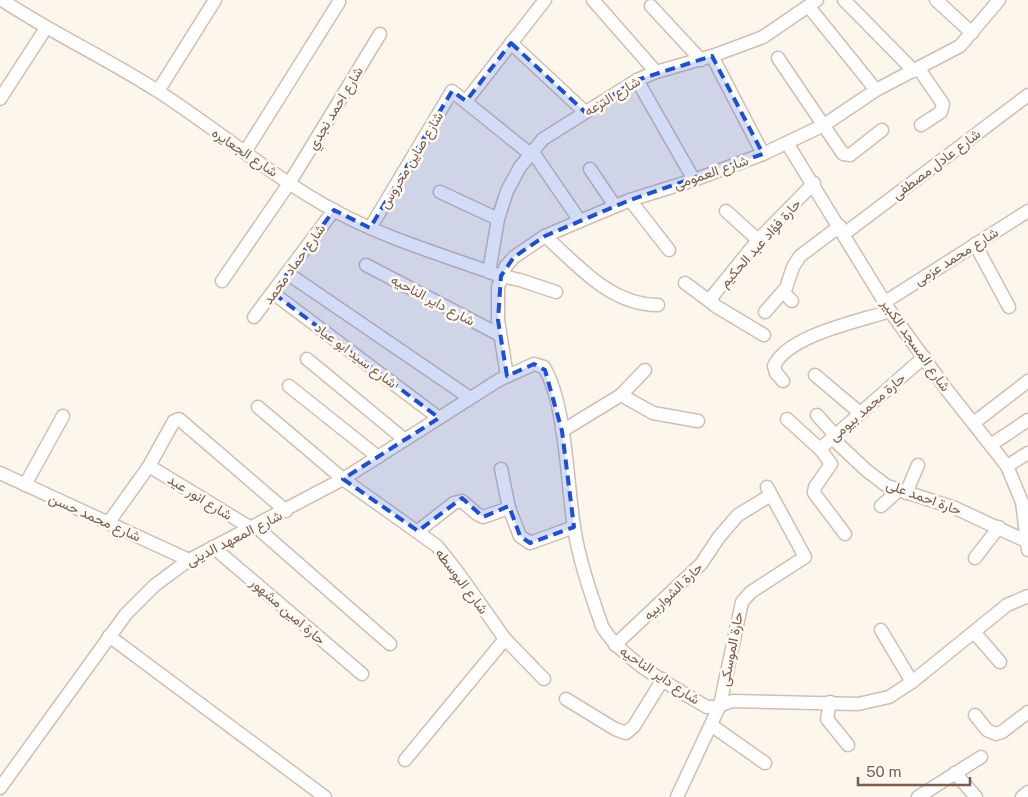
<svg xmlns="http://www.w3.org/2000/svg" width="1028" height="797" viewBox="0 0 1028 797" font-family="'Public Sans',Vazirmatn,sans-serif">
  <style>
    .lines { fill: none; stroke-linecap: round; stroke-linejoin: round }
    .street-casing { stroke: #d1beb0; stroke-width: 15 }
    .street { stroke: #fff; stroke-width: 12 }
    .marked { fill: #1d4ed8; fill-opacity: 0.2; stroke: #1d4ed8; stroke-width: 4; stroke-dasharray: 10 6; stroke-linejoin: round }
    .labels { text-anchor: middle; stroke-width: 5; stroke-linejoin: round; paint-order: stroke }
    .street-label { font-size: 14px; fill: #7a5c4d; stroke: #fffaf3 }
  </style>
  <rect width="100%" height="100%" fill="#fdf6ec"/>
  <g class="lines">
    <defs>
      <g id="street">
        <path d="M 2,0 C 52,33 106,58 156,90 C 216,128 272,177 335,211 C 387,239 446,256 501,276 L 520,280 L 556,292"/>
        <polyline points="593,0 656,72"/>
        <polyline points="844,0 914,71"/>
        <polyline points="936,0 972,33"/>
        <polyline points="651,6 701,60"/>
        <polyline points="809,7 876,90"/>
        <polyline points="511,43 585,112"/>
        <polyline points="712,56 763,154"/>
        <polyline points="778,58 843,154 850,155 882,130"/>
        <polyline points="919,69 943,104 941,112 921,125"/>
        <polyline points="637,80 694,180"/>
        <polyline points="158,91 215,0"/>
        <polyline points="0,99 46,28"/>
        <polyline points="466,101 545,0"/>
        <polyline points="787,143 890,311 947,390 1007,466 1022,502 1028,550"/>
        <polyline points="532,151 580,221"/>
        <polyline points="245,152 339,2"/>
        <polyline points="590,169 615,206"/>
        <polyline points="440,192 498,219"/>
        <polyline points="630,200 669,250"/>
        <polyline points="726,211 758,240"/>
        <polyline points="370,228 452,91 529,153"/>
        <polyline points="844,234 1028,95"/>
        <path d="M 545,236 C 579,266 610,305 658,305"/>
        <polyline points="975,244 1009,307"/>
        <polyline points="366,265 500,335"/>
        <polyline points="489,272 498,219 507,191 520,167 543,139 637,80 656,72 712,56 763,37 817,0"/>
        <polyline points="287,273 470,398"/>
        <polyline points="222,281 290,182 380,34"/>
        <polyline points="685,283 712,303"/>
        <polyline points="783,292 792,301"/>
        <polyline points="273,293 439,418"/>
        <polyline points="885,302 1028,211"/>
        <polyline points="765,312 786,288 793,267 800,256 840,226"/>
        <polyline points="254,317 334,210"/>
        <polyline points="764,335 714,305 711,298 758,240 814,183"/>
        <polyline points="307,359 405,440"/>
        <polyline points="815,375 860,413"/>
        <polyline points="507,376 498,320 498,287 506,266 514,257 545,236 580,221 630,200 694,180 763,154 824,125 876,90 960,46 999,0"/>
        <path d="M 783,381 L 776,373 L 774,366 C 788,335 860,321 890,311"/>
        <polyline points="289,386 378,457"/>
        <polyline points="621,395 645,370"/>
        <polyline points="258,407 343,479 437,546 459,574 505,639 544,679"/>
        <polyline points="817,415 835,435"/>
        <polyline points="787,419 821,450"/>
        <polyline points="975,422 1028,381"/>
        <polyline points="562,431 621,395 653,413 698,421"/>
        <polyline points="832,438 866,470 887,486 955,508 1026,541"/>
        <polyline points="992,444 1028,420"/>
        <polyline points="149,466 251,528"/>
        <polyline points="1007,466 1028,453"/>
        <polyline points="501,469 509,508"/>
        <polyline points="0,473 189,560"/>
        <polyline points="25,485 63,416"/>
        <polyline points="906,493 918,465"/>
        <polyline points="881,506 898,491"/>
        <polyline points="109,522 149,466 174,421 179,419 286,511"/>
        <polyline points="255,526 390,644"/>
        <polyline points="418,531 454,503 462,501 477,514 483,517 509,508 520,536 530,543 574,527"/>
        <polyline points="845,534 814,493 815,487 831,464 821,450 822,447 924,357"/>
        <polyline points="213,547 362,674"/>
        <polyline points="975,558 999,527"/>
        <polyline points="881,630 912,682"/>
        <polyline points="974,632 1000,662"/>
        <polyline points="109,636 325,797"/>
        <polyline points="615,645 701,564 719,537 738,515 771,495"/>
        <polyline points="566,699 615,729 626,733 634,726 663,679"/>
        <polyline points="830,702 827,719 848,745"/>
        <polyline points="975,715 987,730 996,734 1002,732 1028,712"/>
        <polyline points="711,725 765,763"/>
        <polyline points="405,760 505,639"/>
        <polyline points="955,773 976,797"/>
        <path d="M 0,788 L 126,614 L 155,585 L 189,560 L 343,479 L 499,380 L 534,364 L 544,367 C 566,404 567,483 574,527 C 579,561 591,594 602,626 C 620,659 675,688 707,707 L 716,707 L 732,701 L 858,704 L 889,697 L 912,682 L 1007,605 L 1028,596"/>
        <polyline points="677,797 720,705 742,602 751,592 805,557 767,487"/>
        <polyline points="918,797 981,757"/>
        <polyline points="1022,797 1028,792"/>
      </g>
    </defs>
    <!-- street casing -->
    <use href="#street" class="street-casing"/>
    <!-- street -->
    <use href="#street" class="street"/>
  </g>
  <!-- marked area -->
  <path class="marked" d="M 511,43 L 585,112 L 637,80 L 712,56 L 763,154 L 630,200 L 545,236 L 514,257 L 501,276 L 498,320 L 507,376 L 534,364 L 545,370 L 562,431 L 574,527 L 530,543 L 520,536 L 509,506 L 483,517 L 462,498 L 418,531 L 343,479 L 439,418 L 273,293 L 334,210 L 370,228 L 452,91 L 466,101 Z"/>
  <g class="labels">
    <!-- street labels -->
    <g class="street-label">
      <text transform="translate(612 96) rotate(-31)" y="5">شارع الترعه</text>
      <text transform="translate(335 108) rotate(-59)" y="5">شارع احمد نجدي</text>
      <text transform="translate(245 152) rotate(34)" y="5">شارع الجعايره</text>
      <text transform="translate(411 160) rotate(-59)" y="5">شارع صاين محروس</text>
      <text transform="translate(936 164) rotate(-37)" y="5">شارع عادل مصطفى</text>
      <text transform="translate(711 172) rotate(-19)" y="5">شارع العمومى</text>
      <text transform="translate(760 243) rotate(-48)" y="5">حارة فؤاد عبد الحكيم</text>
      <text transform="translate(956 256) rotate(-32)" y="5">شارع محمد عزمى</text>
      <text transform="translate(294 264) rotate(-54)" y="5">شارع حماد محمد</text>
      <text transform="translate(433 300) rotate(28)" y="5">شارع داير الناحيه</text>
      <text transform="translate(916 345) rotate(55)" y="5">شارع المسجد الكبير</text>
      <text transform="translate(356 355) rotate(37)" y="5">شارع سيد ابو عياد</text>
      <text transform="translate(867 407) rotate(-41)" y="5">حارة محمد بيومى</text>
      <text transform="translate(200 497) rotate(32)" y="5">شارع انور عيد</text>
      <text transform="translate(924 497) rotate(20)" y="5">حارة احمد على</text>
      <text transform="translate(95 517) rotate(24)" y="5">شارع محمد حسن</text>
      <text transform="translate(234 538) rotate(-27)" y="5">شارع المعهد الدينى</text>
      <text transform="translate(462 581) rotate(53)" y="5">شارع البوسطه</text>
      <text transform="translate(673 591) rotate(-44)" y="5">حارة الشواربيه</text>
      <text transform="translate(288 611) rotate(41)" y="5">حارة امين مشهور</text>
      <text transform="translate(731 649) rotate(-79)" y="5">حارة الموسكى</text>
      <text transform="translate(660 675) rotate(34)" y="5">شارع داير الناحيه</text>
    </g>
  </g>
  <!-- scale -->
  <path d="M858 777v8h112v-8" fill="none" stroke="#7a5c4d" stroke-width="2.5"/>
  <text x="866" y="777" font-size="15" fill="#7a5c4d" stroke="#fffaf3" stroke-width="4" paint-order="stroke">50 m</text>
</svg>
